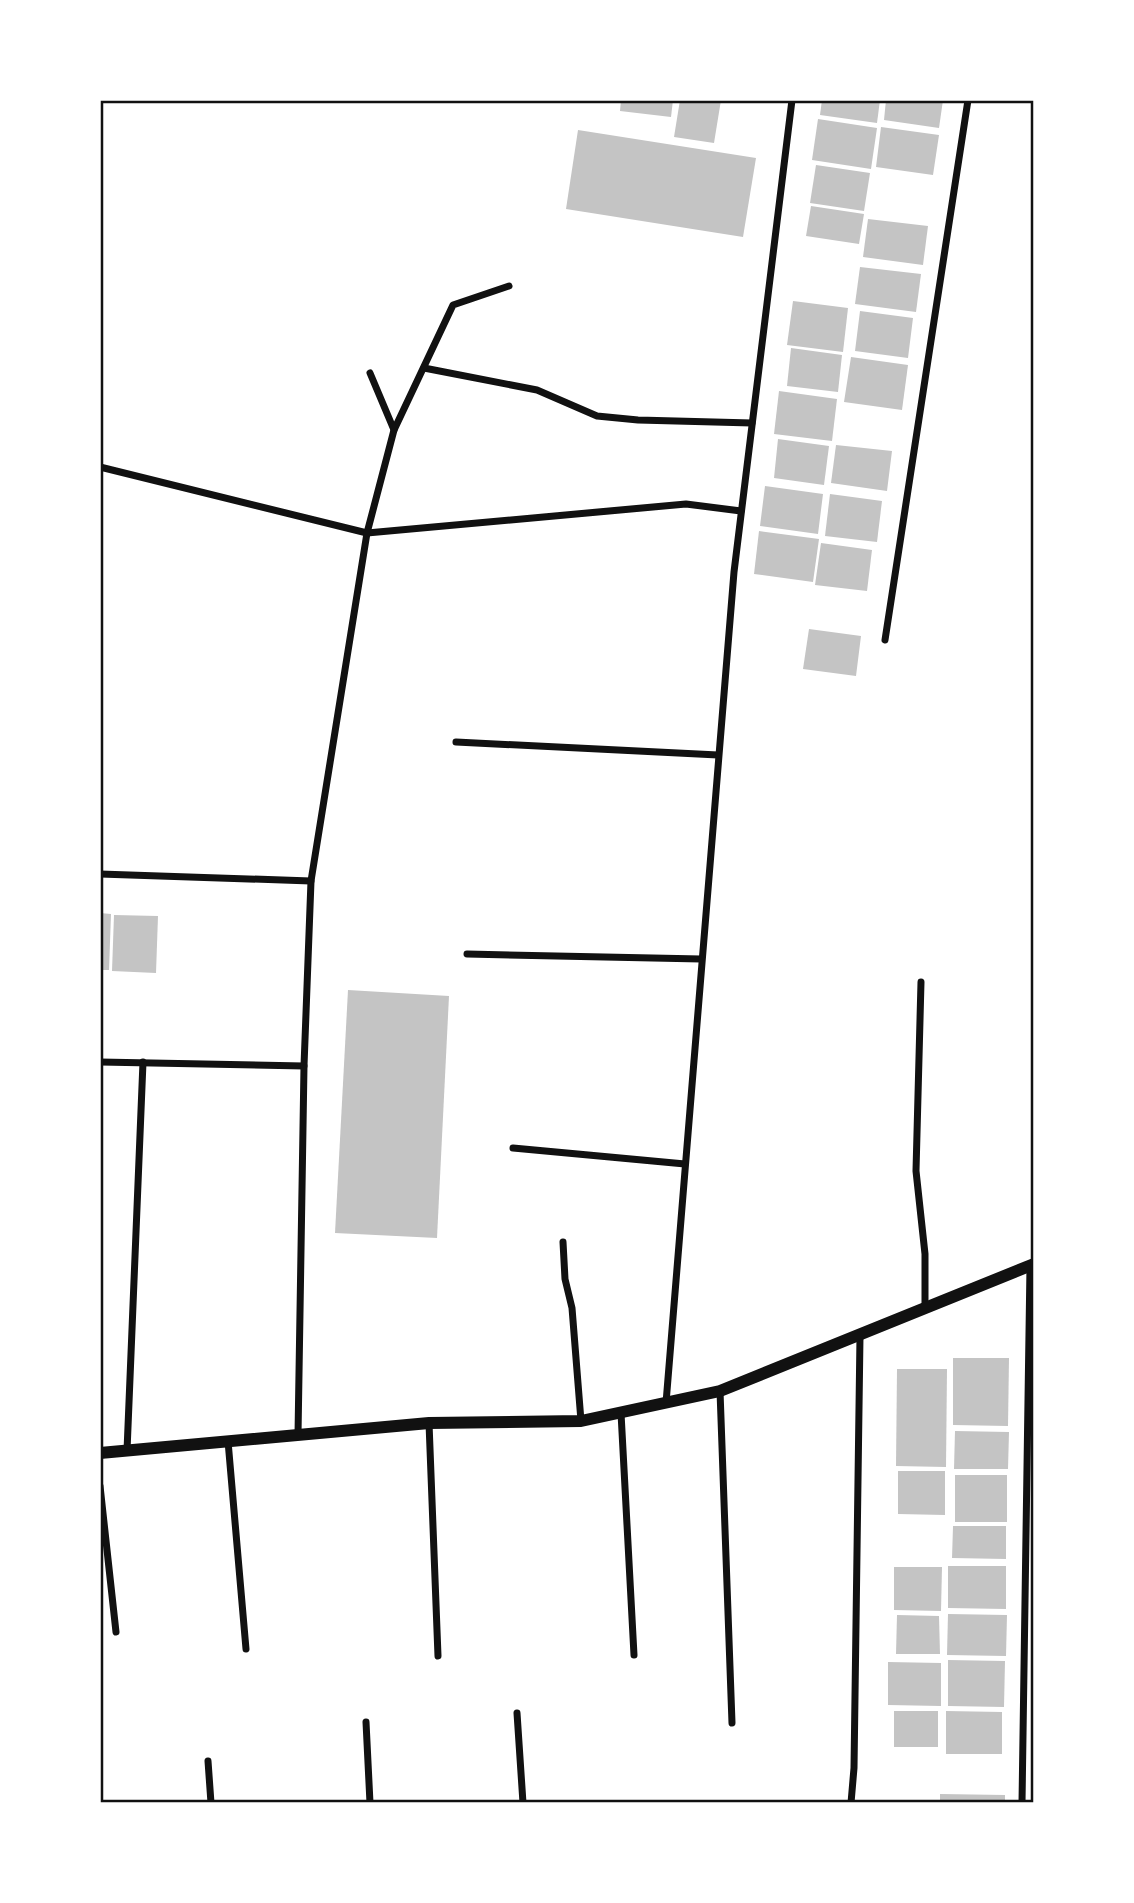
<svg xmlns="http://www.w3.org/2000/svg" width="1134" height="1903" viewBox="0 0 1134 1903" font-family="'Source Sans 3',sans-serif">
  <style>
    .building { fill: #c4c4c4 }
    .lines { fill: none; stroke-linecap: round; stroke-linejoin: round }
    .minor { stroke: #111; stroke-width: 7 }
    .tertiary { stroke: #111; stroke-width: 12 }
    .neatline { fill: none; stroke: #111; stroke-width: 2.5 }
  </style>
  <rect width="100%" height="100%" fill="#fff"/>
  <!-- building -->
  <g class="building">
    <polygon points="621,100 673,100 671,117 620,111"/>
    <polygon points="680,100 721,100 714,143 674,137"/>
    <polygon points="822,100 880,100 877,123 820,115"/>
    <polygon points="886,100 943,100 939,128 884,120"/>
    <polygon points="818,119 877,128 871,169 812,160"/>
    <polygon points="881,127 939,135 933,175 876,167"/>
    <polygon points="578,130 756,158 743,237 566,209"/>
    <polygon points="816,165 870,173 864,211 810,203"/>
    <polygon points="811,206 864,214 859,244 806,236"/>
    <polygon points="868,219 928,226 923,265 863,257"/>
    <polygon points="860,267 921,274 916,312 855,304"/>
    <polygon points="793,301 848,308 843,352 787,345"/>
    <polygon points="860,311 913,318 908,358 855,351"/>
    <polygon points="791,348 842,355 838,392 787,386"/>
    <polygon points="851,357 908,365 902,410 844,402"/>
    <polygon points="779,391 837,399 832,441 774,434"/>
    <polygon points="778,439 829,446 824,485 774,478"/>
    <polygon points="836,445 892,451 887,491 831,483"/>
    <polygon points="765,486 823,494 818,534 760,526"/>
    <polygon points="830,494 882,501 877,542 825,536"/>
    <polygon points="759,531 819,539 813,582 754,574"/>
    <polygon points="821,543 872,550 867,591 815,585"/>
    <polygon points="809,629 861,636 856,676 803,669"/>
    <polygon points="100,913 111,914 109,970 100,970"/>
    <polygon points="114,915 158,916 156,973 112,971"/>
    <polygon points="348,990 449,996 437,1238 335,1233"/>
    <polygon points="953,1358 1009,1358 1008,1426 953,1425"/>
    <polygon points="897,1369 947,1369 946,1467 896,1466"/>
    <polygon points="955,1431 1009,1432 1008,1469 954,1469"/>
    <polygon points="898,1471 945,1471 945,1515 898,1514"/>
    <rect x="955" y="1475" width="52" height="47"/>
    <polygon points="953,1526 1006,1526 1006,1559 952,1558"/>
    <polygon points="948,1566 1006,1566 1006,1609 948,1608"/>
    <polygon points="894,1567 942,1567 941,1611 894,1610"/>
    <polygon points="948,1614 1007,1615 1006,1656 947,1655"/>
    <polygon points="897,1615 939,1616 940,1654 896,1654"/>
    <polygon points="948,1660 1005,1661 1004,1707 948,1706"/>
    <polygon points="888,1662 941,1663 941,1706 888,1705"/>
    <rect x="894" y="1711" width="44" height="36"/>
    <polygon points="946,1711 1002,1712 1002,1754 946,1754"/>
    <polygon points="940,1794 1005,1795 1005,1803 940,1803"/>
  </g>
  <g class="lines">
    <!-- minor -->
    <g class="minor">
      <polyline points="424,368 537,390 597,416 638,420 752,423"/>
      <polyline points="394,430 453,305 509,286"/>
      <polyline points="100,467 367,533 686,504 741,511"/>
      <polyline points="885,640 968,100"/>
      <polyline points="456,742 718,755"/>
      <polyline points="100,874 311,881"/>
      <polyline points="467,954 701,959"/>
      <polyline points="921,982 916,1171 925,1254 925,1309"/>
      <polyline points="100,1062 304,1066"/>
      <polyline points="513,1148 685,1164"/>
      <polyline points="563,1242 565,1279 572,1308 581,1421"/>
      <polyline points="720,1391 732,1723"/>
      <polyline points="666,1403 734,572 792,100"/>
      <polyline points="621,1413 634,1655"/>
      <polyline points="429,1423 438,1656"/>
      <polyline points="298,1435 304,1066 311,881 367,533 394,430 370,373"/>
      <polyline points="228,1441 246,1649"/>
      <polyline points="127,1451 143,1062"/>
      <polyline points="100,1486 116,1632"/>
      <polyline points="517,1713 523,1803"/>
      <polyline points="366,1722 370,1803"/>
      <polyline points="208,1761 211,1803"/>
      <polyline points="851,1803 854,1768 860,1336"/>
      <polyline points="1022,1803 1030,1266"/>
    </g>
    <!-- tertiary -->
    <polyline class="tertiary" points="100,1453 429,1423 581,1421 720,1391 1034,1264"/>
  </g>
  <!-- border -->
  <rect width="1134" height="1903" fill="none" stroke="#ffffff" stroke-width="203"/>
  <rect x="102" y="102" width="930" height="1699" class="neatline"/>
</svg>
